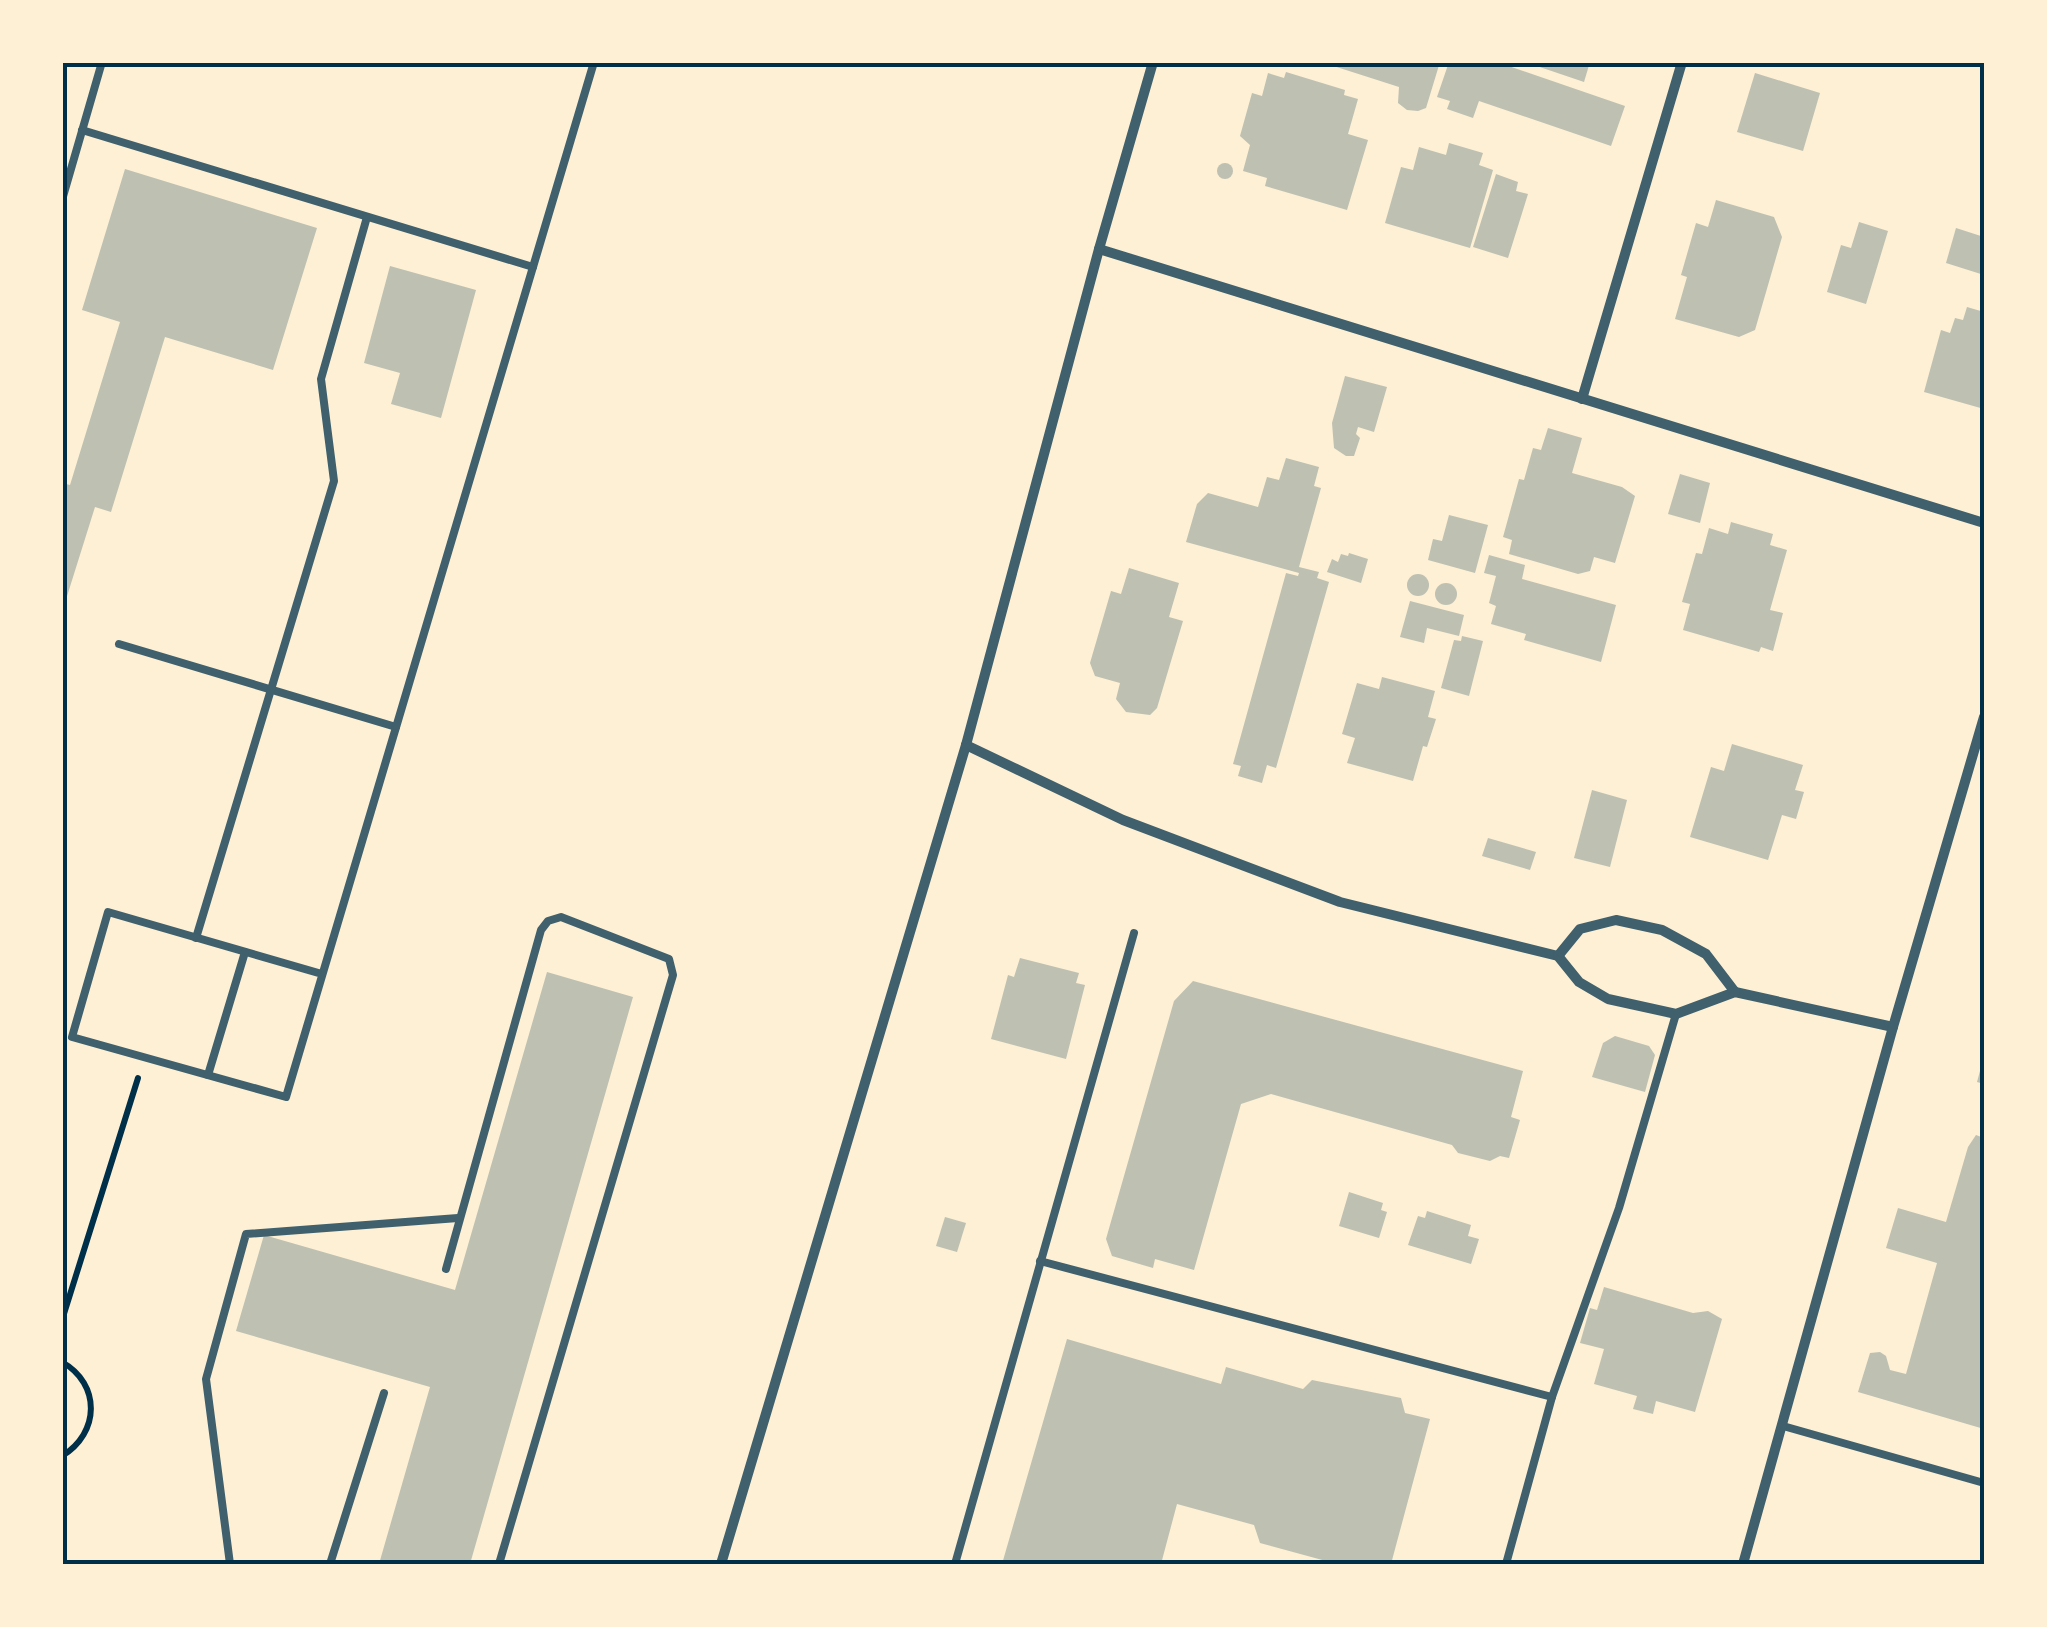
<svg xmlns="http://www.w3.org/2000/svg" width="2047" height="1627" viewBox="0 0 2047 1627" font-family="'Source Sans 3',sans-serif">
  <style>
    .building { fill: #bec0b2 }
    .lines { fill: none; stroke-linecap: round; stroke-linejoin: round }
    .path { stroke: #003049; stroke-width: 6 }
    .service { stroke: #3f606c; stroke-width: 8 }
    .minor { stroke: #3f606c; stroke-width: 10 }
    .neatline { fill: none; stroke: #003049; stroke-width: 4 }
  </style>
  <rect width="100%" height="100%" fill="#fdf0d5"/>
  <!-- building -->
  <g class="building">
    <polygon points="1321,62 1440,62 1426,108 1418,111 1407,110 1398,103 1399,87"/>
    <polygon points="1449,62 1497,62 1625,106 1611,146 1479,101 1473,118 1447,109 1450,101 1437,97"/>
    <polygon points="1525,62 1590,62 1584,82"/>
    <polygon points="1286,72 1345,90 1344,95 1358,99 1348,134 1368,140 1347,210 1265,186 1267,178 1243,171 1250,145 1240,136 1252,93 1262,96 1268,73 1284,78"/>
    <polygon points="1755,73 1820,93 1803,151 1737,132"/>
    <polygon points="1449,143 1483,153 1479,165 1493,170 1470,248 1385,223 1401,167 1413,170 1419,147 1446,155"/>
    <circle cx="1225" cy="171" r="8"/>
    <polygon points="125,169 317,228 273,370 165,337 111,512 95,507 63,609 62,483 70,485 120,322 82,310"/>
    <polygon points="1496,174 1518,182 1516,191 1528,194 1508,258 1473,247"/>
    <polygon points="1716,200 1774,217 1782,237 1755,330 1739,337 1675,319 1687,277 1681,275 1696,223 1708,227"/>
    <polygon points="1859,222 1888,231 1866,304 1827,292 1841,245 1851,248"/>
    <polygon points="1956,228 1984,237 1984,275 1946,263"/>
    <polygon points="390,266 476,290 441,418 391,404 400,373 364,363"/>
    <polygon points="1967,307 1984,312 1984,409 1924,392 1941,330 1950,333 1955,318 1963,320"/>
    <polygon points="1345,376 1387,387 1374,432 1358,427 1356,434 1360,438 1354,456 1346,456 1334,448 1332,423"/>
    <polygon points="1548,428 1582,438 1572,473 1622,487 1635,496 1615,563 1594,557 1590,571 1578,574 1509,554 1512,540 1503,537 1519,479 1524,480 1533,448 1541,450"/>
    <polygon points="1286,458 1319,467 1314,486 1321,488 1299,567 1319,572 1317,578 1329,582 1276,768 1267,765 1262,783 1238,776 1241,766 1233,764 1286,573 1298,576 1299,573 1186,542 1197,504 1208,493 1258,507 1267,477 1279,480"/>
    <polygon points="1680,474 1710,483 1700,523 1668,514"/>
    <polygon points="1449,515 1488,525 1475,573 1428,560 1433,539 1442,541"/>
    <polygon points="1731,522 1773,534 1770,545 1787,550 1770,610 1783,613 1773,651 1761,647 1759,652 1683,630 1690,604 1682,602 1696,553 1702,554 1709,528 1728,534"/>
    <polygon points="1349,553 1368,559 1361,583 1327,572 1332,559 1338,562 1341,554 1348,556"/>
    <polygon points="1489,555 1525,565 1522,579 1616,605 1601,662 1524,640 1526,634 1491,624 1496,606 1489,603 1496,576 1484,573"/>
    <polygon points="1129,568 1179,583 1169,617 1183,621 1157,708 1150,715 1126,712 1116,699 1120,683 1095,676 1090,663 1111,591 1121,594"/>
    <circle cx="1418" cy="585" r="11"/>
    <circle cx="1446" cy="594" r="11"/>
    <polygon points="1410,601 1464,615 1459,636 1427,628 1424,643 1400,637"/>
    <polygon points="1462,636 1483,641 1469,696 1441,688 1454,640 1461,641"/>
    <polygon points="1382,677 1435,691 1428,717 1436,719 1427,747 1423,746 1413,781 1347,763 1355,738 1342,734 1357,683 1379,689"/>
    <polygon points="1732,744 1803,765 1795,790 1804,792 1796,819 1782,815 1768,860 1690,837 1711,767 1724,771"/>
    <polygon points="1592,790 1627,800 1610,867 1574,858"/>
    <polygon points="1488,838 1536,852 1530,870 1482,856"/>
    <polygon points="1020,958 1079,973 1076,983 1085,985 1066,1059 991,1039 1008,975 1014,977"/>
    <polygon points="547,972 633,997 470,1564 379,1564 430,1387 236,1331 264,1235 455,1290"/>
    <polygon points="1193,981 1523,1071 1511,1117 1520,1120 1509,1158 1500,1156 1490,1161 1458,1153 1452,1145 1271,1094 1241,1104 1194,1270 1155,1259 1153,1268 1112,1256 1106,1239 1174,1001"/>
    <polygon points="1615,1036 1649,1046 1655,1055 1645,1092 1592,1077 1603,1043"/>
    <polygon points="1983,1060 1984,1060 1984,1084 1977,1082"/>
    <polygon points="1976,1135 1984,1138 1984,1429 1858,1392 1870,1353 1880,1352 1886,1356 1890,1370 1906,1374 1937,1263 1886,1248 1898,1208 1946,1222 1968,1147"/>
    <polygon points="1349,1192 1383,1203 1381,1210 1387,1212 1379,1238 1339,1226"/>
    <polygon points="1427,1211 1471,1225 1468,1236 1479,1239 1471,1264 1408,1245 1418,1216 1425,1218"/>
    <polygon points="945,1217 966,1223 957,1252 936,1246"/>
    <polygon points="1604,1287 1693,1313 1708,1311 1722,1319 1695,1412 1656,1401 1653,1414 1633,1409 1637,1396 1594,1384 1604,1349 1580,1343 1590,1308 1597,1310"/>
    <polygon points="1067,1339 1221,1384 1226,1367 1303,1389 1312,1380 1401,1398 1405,1413 1430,1419 1391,1564 1337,1564 1260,1543 1254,1525 1177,1504 1161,1564 1002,1564"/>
  </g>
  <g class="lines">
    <!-- path -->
    <g class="path">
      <polyline points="62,1320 138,1078"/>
      <path d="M 62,1362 C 101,1384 100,1433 62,1456"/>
    </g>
    <!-- service -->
    <g class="service">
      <polyline points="82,130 533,267"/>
      <polyline points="62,200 102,62"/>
      <polyline points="119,644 396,727"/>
      <polyline points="196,938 334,481 321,379 367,217"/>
      <path d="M 322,974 L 108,912 L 72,1037 L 286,1097 C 388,752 491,407 594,62"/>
      <polyline points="208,1075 245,952"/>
      <polyline points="1040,1261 1552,1397"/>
      <polyline points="446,1269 541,930 548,921 561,917 669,959 673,975 499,1564"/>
      <polyline points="1783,1426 1984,1483"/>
      <polyline points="230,1564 206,1379 246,1234 458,1218"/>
      <polyline points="330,1564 384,1393"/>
      <polyline points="955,1564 1134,933"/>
      <polyline points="1506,1564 1552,1397 1619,1208 1676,1014"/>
    </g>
    <!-- minor -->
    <g class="minor">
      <polyline points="1099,249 1984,523"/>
      <polyline points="1582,399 1682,62"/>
      <polyline points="966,745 1123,820 1340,902 1558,956 1579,982 1608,999 1676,1014 1735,992 1893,1027"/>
      <polyline points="1558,956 1580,929 1616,920 1662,930 1706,954 1735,992"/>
      <polyline points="721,1564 966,745 1099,249 1153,62"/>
      <polyline points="1743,1564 1893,1027 1984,717"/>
    </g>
  </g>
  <!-- border -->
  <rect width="2047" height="1627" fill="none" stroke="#fdf0d5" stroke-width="130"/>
  <rect x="65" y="65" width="1917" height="1497" class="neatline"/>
</svg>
